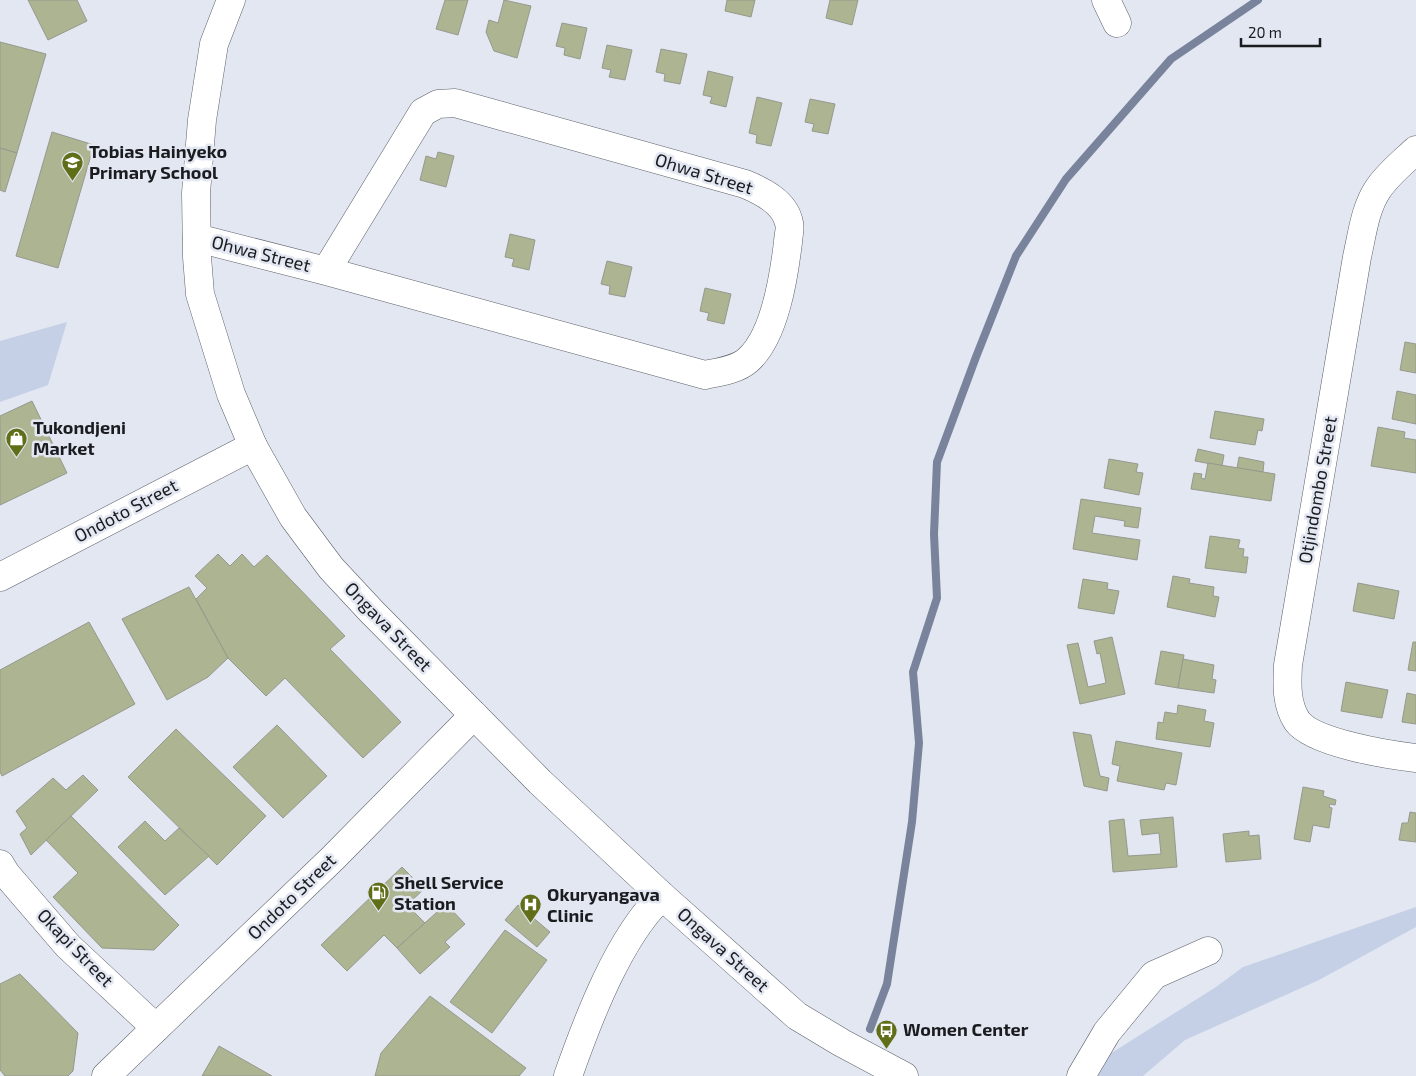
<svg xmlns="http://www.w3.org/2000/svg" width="1416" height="1076" viewBox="0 0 1416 1076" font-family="'Exo 2',sans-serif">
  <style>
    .green { fill: #c5d0e7 }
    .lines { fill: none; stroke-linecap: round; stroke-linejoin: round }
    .stream { stroke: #79849c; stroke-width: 8 }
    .building { fill: #acb491; stroke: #96998e }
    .minor-casing { stroke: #5c6069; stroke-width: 29 }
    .minor { stroke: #fff; stroke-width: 28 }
    .labels { text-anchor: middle; stroke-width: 5; stroke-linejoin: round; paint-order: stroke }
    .poi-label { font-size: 18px; font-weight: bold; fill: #1a1c1f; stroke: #e2e7f2; text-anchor: start }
    .street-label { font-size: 18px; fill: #1a1c1f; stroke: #e2e7f2 }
  </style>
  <rect width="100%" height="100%" fill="#e2e7f2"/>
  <!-- green -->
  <g class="green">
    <polygon points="67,322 48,385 0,402 0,341"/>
    <polygon points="1416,907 1416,927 1319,980 1185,1040 1143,1076 1075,1076 1216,987 1243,967"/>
  </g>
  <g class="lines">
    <!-- stream -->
    <polyline class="stream" points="870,1029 887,984 912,822 919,743 913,672 937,598 934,534 937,462 976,357 1016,256 1066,179 1171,59 1258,0"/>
  </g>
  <!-- building -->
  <g class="building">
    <polygon points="28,0 77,0 87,21 48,40"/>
    <polygon points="445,0 468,0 458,35 436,29"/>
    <polygon points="504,0 531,6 517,58 494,51 486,32 489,20 498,23"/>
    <polygon points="727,0 755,0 751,17 725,11"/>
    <polygon points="830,0 858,0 852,25 826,18"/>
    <polygon points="562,23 587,28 580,59 564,55 565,48 556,46"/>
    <polygon points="0,42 46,54 17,153 0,148"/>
    <polygon points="607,45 632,50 625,80 609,77 611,70 602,68"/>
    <polygon points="661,49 687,54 680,84 664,81 665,74 656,72"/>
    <polygon points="708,71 733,77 726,107 710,103 712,97 703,95"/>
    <polygon points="757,97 782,103 771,146 756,143 757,135 749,133"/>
    <polygon points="810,99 835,104 828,134 812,131 814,124 805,122"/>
    <polygon points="52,132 94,145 58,268 16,256"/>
    <polygon points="0,148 17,153 5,192 0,190"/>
    <polygon points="438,152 454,156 446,187 420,180 426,156 436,159"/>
    <polygon points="510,234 535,240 529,270 512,266 514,259 505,257"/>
    <polygon points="607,261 632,267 625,297 609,294 610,286 601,284"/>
    <polygon points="705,288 731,294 724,324 707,320 709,313 700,311"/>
    <polygon points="1405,342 1416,344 1416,373 1400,370"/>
    <polygon points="1397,391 1416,395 1416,424 1392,419"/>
    <polygon points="32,401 67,473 0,505 0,416"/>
    <polygon points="1215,411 1264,419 1262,431 1258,430 1255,445 1210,438"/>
    <polygon points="1378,427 1405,432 1404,438 1416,440 1416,473 1371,466"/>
    <polygon points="1198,449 1224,455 1222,466 1195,461"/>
    <polygon points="1239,457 1264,462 1263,472 1237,468"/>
    <polygon points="1109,459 1138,464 1136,472 1143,473 1139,495 1104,488"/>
    <polygon points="1208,463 1275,474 1271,501 1191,489 1194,473 1202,474 1201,478 1205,479"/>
    <polygon points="1081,499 1141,508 1138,528 1124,526 1125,521 1095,516 1092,533 1140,540 1137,560 1073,549"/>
    <polygon points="1210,536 1240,540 1238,548 1244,549 1243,557 1248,557 1246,573 1205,568"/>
    <polygon points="218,554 230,566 242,554 254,567 267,555 345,636 330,649 401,722 363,758 285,678 266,696 228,658 196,599 207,588 195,576"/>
    <polygon points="1173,576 1190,579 1189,583 1214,587 1213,596 1219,597 1215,617 1167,607"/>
    <polygon points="1083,579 1108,583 1107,589 1119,591 1114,614 1078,608"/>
    <polygon points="1358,583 1399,591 1394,619 1353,611"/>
    <polygon points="189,587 228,658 208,677 167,700 122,619"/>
    <polygon points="89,622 135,704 2,776 0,772 0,670"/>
    <polygon points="1112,637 1125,694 1080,704 1067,645 1078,643 1088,687 1106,683 1100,653 1097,654 1094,641"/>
    <polygon points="1413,642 1416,642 1416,671 1408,670"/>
    <polygon points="1161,651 1184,655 1178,688 1155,684"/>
    <polygon points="1183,659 1214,665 1212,679 1216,680 1214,693 1178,688"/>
    <polygon points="1346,682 1388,690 1382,718 1341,711"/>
    <polygon points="1407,693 1416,695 1416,724 1402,722"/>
    <polygon points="1178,705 1206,710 1204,721 1214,723 1210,747 1156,739 1158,722 1163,723 1165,712 1177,714"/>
    <polygon points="277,725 327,776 283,818 233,767"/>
    <polygon points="176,729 266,816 217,865 128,777"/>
    <polygon points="1073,732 1091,735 1100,776 1109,778 1107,791 1084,786"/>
    <polygon points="1116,741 1182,753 1176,785 1166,783 1164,790 1117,781 1120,766 1112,764"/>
    <polygon points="83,775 98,790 31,855 20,834 27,828 16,811 53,778 66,790"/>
    <polygon points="1303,787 1324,791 1323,796 1336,800 1335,805 1330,804 1329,807 1332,808 1329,828 1313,825 1310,842 1294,839"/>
    <polygon points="1410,812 1416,813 1416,842 1399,840 1402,823 1408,823"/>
    <polygon points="71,816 179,925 154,950 102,948 53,897 78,873 46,840"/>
    <polygon points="1173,817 1177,867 1113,872 1109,821 1124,819 1128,856 1161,854 1159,833 1142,835 1140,820"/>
    <polygon points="145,821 165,841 179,828 209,856 165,895 118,847"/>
    <polygon points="1249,831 1249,836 1259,835 1261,859 1226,862 1223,834"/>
    <polygon points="402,867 424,889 407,905 425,923 397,948 384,935 347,971 321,945"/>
    <polygon points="446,904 465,924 445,942 450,947 420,974 397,948"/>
    <polygon points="518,905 550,932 537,947 505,920"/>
    <polygon points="505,930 547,960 492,1033 450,1002"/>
    <polygon points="20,974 78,1033 73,1071 68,1076 5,1076 0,1070 0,984"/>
    <polygon points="430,996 526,1068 519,1076 375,1076 381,1053"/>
    <polygon points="219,1046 272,1076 202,1076"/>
  </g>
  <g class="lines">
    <defs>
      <g id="minor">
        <polyline points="231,0 214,44 202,120 196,193 197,257 200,294 231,394 253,446 293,517 331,568 372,612 540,782 662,896 797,1016 842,1043 904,1076"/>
        <polyline points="1106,0 1117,23"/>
        <path d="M 1416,150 C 1403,162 1388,174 1378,189 C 1365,208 1362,235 1357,257 L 1288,665 C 1287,684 1286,704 1297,721 C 1313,743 1389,755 1416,758"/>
        <path d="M 197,238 L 326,271 L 705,375 C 719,372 737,370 748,360 C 775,336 784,276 788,242 C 788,236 791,228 789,223 C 785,202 762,191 745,184 L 455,103 L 438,104 L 423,112 L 326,271"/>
        <polyline points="0,577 253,446"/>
        <polyline points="0,864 6,874 68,946 156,1028"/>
        <polyline points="106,1076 333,858 474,715"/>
        <path d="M 568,1076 C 588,1019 619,937 662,896"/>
        <polyline points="1081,1076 1107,1032 1154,975 1208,951"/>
      </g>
    </defs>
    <!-- minor casing -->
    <use href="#minor" class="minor-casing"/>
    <!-- minor -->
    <use href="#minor" class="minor"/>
  </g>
  <!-- icons -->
  <defs>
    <symbol id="school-pin" viewBox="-11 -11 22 30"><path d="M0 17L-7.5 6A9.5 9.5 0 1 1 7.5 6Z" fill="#616e18" stroke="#e2e7f2"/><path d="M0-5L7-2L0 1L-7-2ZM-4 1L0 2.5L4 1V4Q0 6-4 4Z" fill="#fff"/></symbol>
    <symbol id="shop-pin" viewBox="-11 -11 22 30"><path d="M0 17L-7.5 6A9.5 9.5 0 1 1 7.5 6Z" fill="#616e18" stroke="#e2e7f2"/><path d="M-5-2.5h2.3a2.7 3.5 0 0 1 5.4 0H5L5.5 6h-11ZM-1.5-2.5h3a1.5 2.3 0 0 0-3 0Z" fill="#fff"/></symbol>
    <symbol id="fuel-pin" viewBox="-11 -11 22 30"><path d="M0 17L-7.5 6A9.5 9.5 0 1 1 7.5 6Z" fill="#616e18" stroke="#e2e7f2"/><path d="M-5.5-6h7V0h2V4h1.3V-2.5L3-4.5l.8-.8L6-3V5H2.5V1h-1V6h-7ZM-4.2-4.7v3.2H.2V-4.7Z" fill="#fff"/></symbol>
    <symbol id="hospital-pin" viewBox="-11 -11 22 30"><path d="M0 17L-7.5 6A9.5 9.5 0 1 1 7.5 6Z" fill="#616e18" stroke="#e2e7f2"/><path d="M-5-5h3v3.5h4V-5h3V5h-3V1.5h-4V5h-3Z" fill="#fff"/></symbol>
    <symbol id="bus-pin" viewBox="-11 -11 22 30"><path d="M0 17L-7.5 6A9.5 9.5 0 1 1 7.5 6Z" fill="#616e18" stroke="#e2e7f2"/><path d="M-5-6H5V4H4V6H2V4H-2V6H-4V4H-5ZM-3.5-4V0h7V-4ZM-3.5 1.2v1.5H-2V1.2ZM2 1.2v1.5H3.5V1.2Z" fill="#fff"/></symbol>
  </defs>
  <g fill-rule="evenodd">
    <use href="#school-pin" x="60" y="150" width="25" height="34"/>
    <use href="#shop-pin" x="4" y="426" width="25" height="34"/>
    <use href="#fuel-pin" x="366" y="880" width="25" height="34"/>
    <use href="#hospital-pin" x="518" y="892" width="25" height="34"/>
    <use href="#bus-pin" x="874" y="1018" width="25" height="34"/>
  </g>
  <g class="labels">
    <!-- poi labels -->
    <g class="poi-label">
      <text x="89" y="158">Tobias Hainyeko<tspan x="89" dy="21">Primary School</tspan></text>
      <text x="33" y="434">Tukondjeni<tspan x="33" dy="21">Market</tspan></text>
      <text x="394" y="889">Shell Service<tspan x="394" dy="21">Station</tspan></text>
      <text x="547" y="901">Okuryangava<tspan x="547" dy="21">Clinic</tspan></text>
      <text x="903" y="1036">Women Center</text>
    </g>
    <!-- street labels -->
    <g class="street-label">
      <text transform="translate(704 174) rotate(17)" y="6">Ohwa Street</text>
      <text transform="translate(261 254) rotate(14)" y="6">Ohwa Street</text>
      <text transform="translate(1318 490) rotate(-80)" y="6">Otjindombo Street</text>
      <text transform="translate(126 511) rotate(-28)" y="6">Ondoto Street</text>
      <text transform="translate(388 627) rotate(46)" y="6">Ongava Street</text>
      <text transform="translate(292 897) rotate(-44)" y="6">Ondoto Street</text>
      <text transform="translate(75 948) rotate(46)" y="6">Okapi Street</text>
      <text transform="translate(723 950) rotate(42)" y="6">Ongava Street</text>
    </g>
  </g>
  <!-- scale -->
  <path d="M1241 38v8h79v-8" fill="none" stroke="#1a1c1f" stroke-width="2.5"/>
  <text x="1248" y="38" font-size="15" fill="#1a1c1f" stroke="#e2e7f2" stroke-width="4" paint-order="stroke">20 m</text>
</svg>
